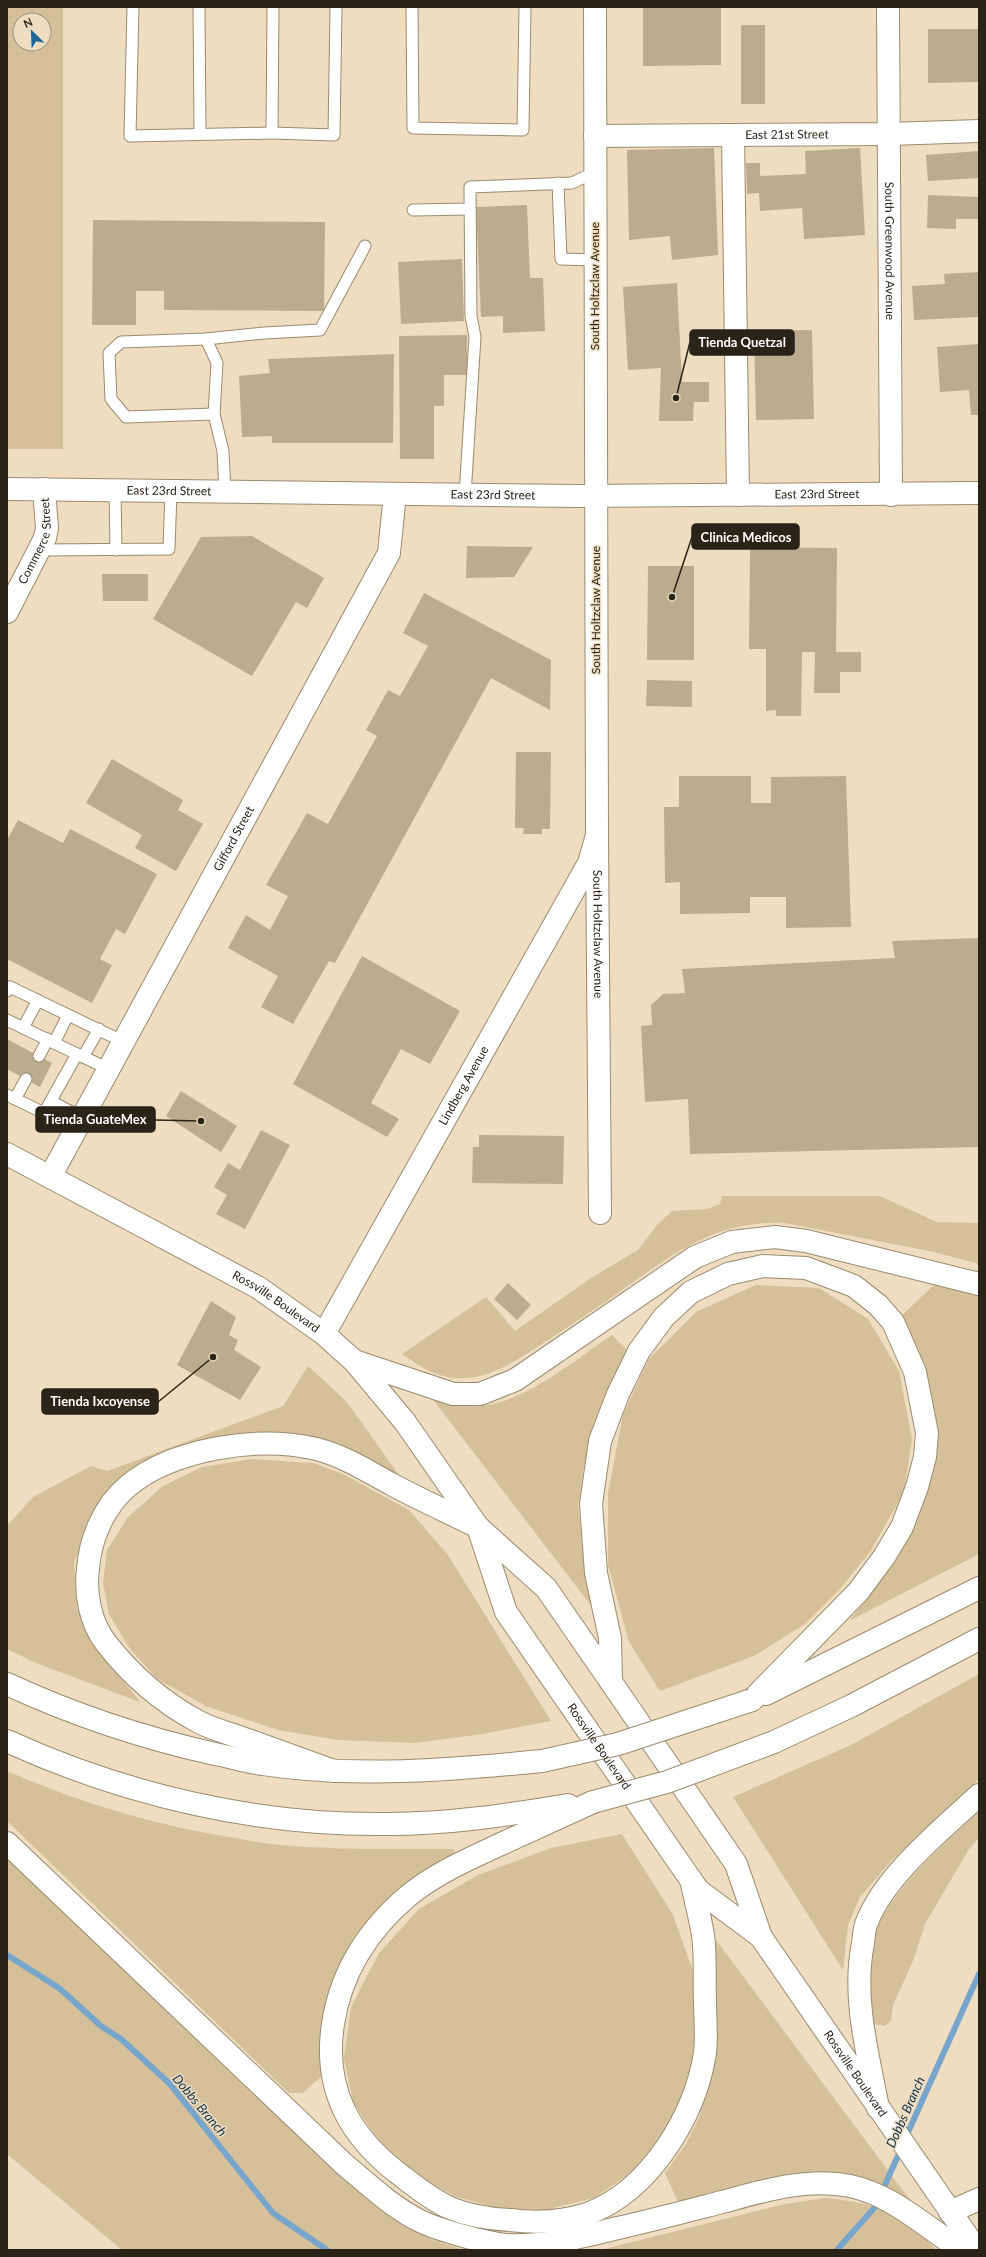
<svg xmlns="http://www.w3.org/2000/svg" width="986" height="2257" viewBox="0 0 986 2257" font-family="Lato,sans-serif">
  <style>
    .green { fill: #d5c09a; fill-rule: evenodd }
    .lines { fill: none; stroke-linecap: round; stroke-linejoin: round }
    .stream { stroke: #78a5cb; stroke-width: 6 }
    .building { fill: #bbac8f }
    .service-casing { stroke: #9a8b6f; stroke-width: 13 }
    .minor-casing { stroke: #9a8b6f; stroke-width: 24 }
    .secondary-casing { stroke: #9a8b6f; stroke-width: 24 }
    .primary-casing { stroke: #9a8b6f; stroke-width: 24 }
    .trunk-casing { stroke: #9a8b6f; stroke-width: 24 }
    .motorway-casing { stroke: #9a8b6f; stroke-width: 24 }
    .service { stroke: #fff; stroke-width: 11 }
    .minor { stroke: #fff; stroke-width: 22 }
    .secondary { stroke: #fff; stroke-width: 22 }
    .primary { stroke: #fff; stroke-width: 22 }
    .trunk { stroke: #fff; stroke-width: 22 }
    .motorway { stroke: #fff; stroke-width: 22 }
    .motorway-bridge-casing { stroke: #9a8b6f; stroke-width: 24; stroke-linecap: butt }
    .motorway-bridge { stroke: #fff; stroke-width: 22 }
    .labels { text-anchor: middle; stroke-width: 3; stroke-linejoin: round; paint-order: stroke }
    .street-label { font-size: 12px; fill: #292318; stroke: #eeddc0 }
    .water-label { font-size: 13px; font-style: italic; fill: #0f334d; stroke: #eeddc0 }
    .leader { fill: none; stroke: #292318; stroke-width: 1.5 }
    .callout-dot { fill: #292318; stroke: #eeddc0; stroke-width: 1.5 }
    .callout { fill: #292318; stroke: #292318; stroke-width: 1.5 }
    .callout-label { font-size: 13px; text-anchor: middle; font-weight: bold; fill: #fff }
  </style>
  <rect width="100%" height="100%" fill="#eeddc0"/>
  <!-- green -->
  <g class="green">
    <path d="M 7,7 L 63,7 L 63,449 L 7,449 ZM 20,20 L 44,20 L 44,44 L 20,44 Z"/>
    <path d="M 722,1196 L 880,1196 L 937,1222 L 979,1223 L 979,1264 L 934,1252 L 785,1223 C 714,1220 673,1254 618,1293 C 594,1310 569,1326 545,1342 C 517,1360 488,1381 454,1378 C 434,1376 418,1365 402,1354 L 486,1297 L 515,1331 L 591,1278 L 638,1250 L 657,1225 L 672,1211 L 707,1209 L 720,1204 Z"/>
    <polygon points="756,1285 819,1288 868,1319 899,1371 912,1439 904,1492 870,1552 839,1590 805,1624 754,1656 660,1691 629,1642 608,1565 608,1493 623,1414 649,1359 696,1312"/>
    <polygon points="934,1285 979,1296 979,1554 849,1621 871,1594 900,1550 921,1509 933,1466 935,1413 921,1358 900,1317"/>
    <path d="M 612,1335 L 627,1350 L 602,1402 L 584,1466 L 578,1507 L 585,1562 L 596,1612 L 431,1397 C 442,1400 454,1405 466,1406 C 516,1411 573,1361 612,1335 Z"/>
    <polygon points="308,1366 347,1402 401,1478 268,1433 218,1436 166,1454 98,1507 74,1562 77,1609 105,1658 140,1702 36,1663 7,1649 7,1526 33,1497 91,1466 107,1471 283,1406"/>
    <polygon points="252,1459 313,1463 343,1474 409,1510 448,1555 551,1721 483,1734 415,1743 338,1740 278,1730 208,1707 157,1679 130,1649 109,1614 103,1583 107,1550 128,1517 163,1486 202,1467"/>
    <polygon points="979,1674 979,1779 892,1860 860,1897 848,1925 843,1970 733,1797 851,1745"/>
    <path d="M 7,1771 C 80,1803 157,1826 236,1838 C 250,1841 266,1844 281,1845 C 338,1850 395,1849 453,1849 L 457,1855 L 336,1975 L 324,2011 L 322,2076 L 303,2093 L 289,2093 L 7,1821 Z"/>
    <path d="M 979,1811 L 979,1838 L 969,1849 L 925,1924 L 913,1961 L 893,2005 L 891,2021 L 885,2026 L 869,2023 C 868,2006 863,1985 865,1969 C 873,1902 934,1855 979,1811 Z"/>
    <polygon points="622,1834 673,1915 693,1971 697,2022 690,2074 670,2126 635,2170 594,2198 545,2210 496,2208 454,2196 414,2174 376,2138 353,2102 344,2058 351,2007 379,1953 419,1909 478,1875 551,1848"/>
    <polygon points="7,1856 368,2200 430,2239 464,2250 122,2250 7,2154"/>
    <polygon points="716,1940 916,2208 878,2186 679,2204 665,2173 686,2144 699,2118 709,2084 716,2044 717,2010 710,1952"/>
    <path d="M 826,2198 C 873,2202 905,2214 936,2250 L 600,2250 L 785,2204 Z"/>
  </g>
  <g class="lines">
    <!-- stream -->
    <g class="stream">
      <polyline points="7,1955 59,1988 101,2026 121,2039 169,2083 273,2213 327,2250"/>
      <polyline points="905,2139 979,1974"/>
      <polyline points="837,2250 875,2207 901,2149"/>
    </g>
  </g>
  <!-- building -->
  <g class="building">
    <polygon points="643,7 721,7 721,65 643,66"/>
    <rect x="741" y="25" width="24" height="79"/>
    <polygon points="928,29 979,29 979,82 928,83"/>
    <polygon points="714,148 718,255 672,260 670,236 629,240 627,150"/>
    <polygon points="860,148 865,235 804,239 802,208 760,211 759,193 747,194 746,163 760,163 760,176 806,174 805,151"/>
    <polygon points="979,151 979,178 928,181 926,155"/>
    <polygon points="928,195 979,197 979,219 956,219 956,229 927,228"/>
    <polygon points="527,205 530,278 543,278 545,331 503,333 503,316 481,317 476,207"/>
    <polygon points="93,220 325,222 324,311 164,310 164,291 136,291 136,325 92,325"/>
    <polygon points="462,259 464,321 401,324 398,262"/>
    <polygon points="979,272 979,317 914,320 912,286 945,284 944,274"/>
    <polygon points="677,283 682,382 709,382 709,402 694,402 693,421 659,421 661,368 628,370 623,287"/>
    <polygon points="812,330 814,419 756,420 754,331"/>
    <polygon points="467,335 467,375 444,375 444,406 434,406 434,459 400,459 399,336"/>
    <polygon points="979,344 979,415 971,415 969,390 940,392 937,347"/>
    <polygon points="394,354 393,443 272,443 272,436 242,437 239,376 270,373 268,359"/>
    <polygon points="252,536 324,578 307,608 296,602 252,676 153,619 201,537"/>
    <polygon points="467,546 533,547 514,577 466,578"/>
    <polygon points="750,547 837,548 836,652 861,652 861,672 840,672 840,693 814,693 815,652 802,652 801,716 776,716 776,710 766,711 766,649 749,649"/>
    <polygon points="648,566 694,566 694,660 647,660"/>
    <polygon points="102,574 148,574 148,601 103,601"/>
    <polygon points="424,593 551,660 550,710 491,678 335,963 329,961 293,1024 261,1007 278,976 228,948 246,915 270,930 288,896 266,885 307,813 328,824 377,736 366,730 388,690 400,696 428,646 403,633"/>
    <polygon points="647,680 692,681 692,707 646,706"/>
    <polygon points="516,752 551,752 550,829 542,829 542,834 523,834 524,828 515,828"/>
    <polygon points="112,759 183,800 178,810 203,824 176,871 135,848 142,835 86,803"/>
    <polygon points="679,776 751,776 751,803 771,803 771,777 846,776 851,927 786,928 786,897 750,897 750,913 680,914 680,882 665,883 664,807 679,807"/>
    <polygon points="18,820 63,843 70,829 157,874 125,934 116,929 100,959 112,965 92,1003 7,959 7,840"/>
    <polygon points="979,938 979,1147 690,1154 688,1099 645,1102 641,1026 652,1025 651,1005 663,994 685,993 682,969 895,958 892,941"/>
    <polygon points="362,956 460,1011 430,1064 401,1049 371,1103 399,1119 387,1137 293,1084"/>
    <polygon points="7,1039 52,1063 40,1087 7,1069"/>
    <polygon points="181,1091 237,1126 221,1152 166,1116"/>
    <polygon points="261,1130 290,1145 245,1229 216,1214 227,1195 214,1187 228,1163 240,1170"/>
    <polygon points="479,1135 564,1136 563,1184 472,1183 473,1147 479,1147"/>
    <polygon points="508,1283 531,1305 517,1320 494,1299"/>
    <polygon points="211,1301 236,1317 229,1335 238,1340 234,1350 261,1367 240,1400 177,1365"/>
  </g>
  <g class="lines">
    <defs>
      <g id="service">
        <polyline points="133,7 130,136 272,133"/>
        <polyline points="199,7 200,134"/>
        <polyline points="273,7 272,133 334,135 336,7"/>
        <polyline points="412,7 413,128 523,130 525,7"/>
        <polyline points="558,183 561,259 595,260"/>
        <polyline points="413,210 470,209"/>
        <polyline points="206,339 217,363 214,414"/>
        <polyline points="115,491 116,550"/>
        <polyline points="225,492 223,451 214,414 126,417 111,399 109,353 121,342 206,339 264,333 320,330 365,246"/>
        <polyline points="465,495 475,337 471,316 470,187 572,183 595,172"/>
        <polyline points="41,550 169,549 171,491"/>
        <polyline points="7,991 10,987 124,1042"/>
        <polyline points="7,1020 77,1054 44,1113 7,1095"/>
        <polyline points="23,1028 38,1000"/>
        <polyline points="54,1043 68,1015"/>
        <polyline points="77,1054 109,1069"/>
        <polyline points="39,1056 48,1039"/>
        <polyline points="83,1057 99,1029"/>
        <polyline points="15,1099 26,1079"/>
        <polyline points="51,1101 82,1118"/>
      </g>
      <g id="minor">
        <path id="s1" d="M 888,7 L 891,495"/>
        <polyline points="733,135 738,495"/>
        <path id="s2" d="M 595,136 L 889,134 L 979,131"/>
        <path id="s3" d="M 7,612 L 45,538 L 47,528 L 44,489"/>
        <path id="s4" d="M 597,840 L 600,1213"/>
        <path id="s5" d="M 50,1177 L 389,553 L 395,494"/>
        <polyline points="950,2212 979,2199"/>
      </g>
      <g id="secondary">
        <path id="s6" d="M 324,1334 L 589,863 L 597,835 L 595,7"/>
      </g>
      <g id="primary">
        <path id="s7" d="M 7,489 L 579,496 L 979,493"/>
        <path id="s8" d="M 7,1154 L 259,1288 L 324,1334 L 354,1361 L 405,1422 L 478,1527 L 546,1588 L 611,1682"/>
      </g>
      <g id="trunk">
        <path id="s9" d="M 478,1527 L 506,1612 L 691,1880 L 698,1890 L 761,1937"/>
        <path id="s10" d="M 611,1682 L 736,1864 L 761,1937 L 977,2250"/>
      </g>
      <g id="motorway">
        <polyline points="354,1361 453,1394 480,1394 515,1380 695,1257 732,1242 775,1237 806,1241 979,1284"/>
        <polyline points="611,1682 610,1638 596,1573 591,1504 600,1441 618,1394 639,1351 664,1317 691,1292 728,1274 763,1266 806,1268 854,1286 878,1305 893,1322 915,1372 927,1433 925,1457 917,1487 902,1527 884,1557 858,1592 752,1700"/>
        <path d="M 7,1684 C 74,1715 143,1738 215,1754 C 231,1757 247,1762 263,1764 C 356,1778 450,1770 542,1761"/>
        <polyline points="766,1694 979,1588"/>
        <path d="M 7,1741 C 125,1795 258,1826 388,1824 C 448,1824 508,1815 568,1805"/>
        <polyline points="774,1742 851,1706 979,1639"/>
        <path d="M 334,1771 C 303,1760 272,1749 242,1738 C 228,1733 212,1729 199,1722 C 163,1703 131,1675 106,1643 C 90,1622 85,1594 88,1569 C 90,1539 104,1506 128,1486 C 172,1449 256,1436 312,1448 C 341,1454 367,1471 393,1485 C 421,1500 450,1513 478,1527"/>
        <path d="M 593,1802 C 562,1816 532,1830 501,1844 C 469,1859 436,1873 408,1896 C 369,1929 341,1972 333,2024 C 323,2090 350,2138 403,2177 C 417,2188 434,2201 450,2208 C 469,2216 489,2219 510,2220 C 535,2223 563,2222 587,2214 C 650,2191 695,2116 705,2053 C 707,2037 705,2019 705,2002 C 704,1980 706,1957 703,1935 C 700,1917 695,1898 691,1880"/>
        <path d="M 7,1843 L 345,2165 C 369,2185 392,2207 420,2221 C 438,2230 486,2243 506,2245 C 544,2247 581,2237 618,2228 C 653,2220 687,2211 722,2202 C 763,2191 807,2177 850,2186 C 893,2195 925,2227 962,2250"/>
        <path d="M 878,2108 C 868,2054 852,1998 863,1943 C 864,1936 864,1928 867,1922 C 885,1875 943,1829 979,1795"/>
      </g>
    </defs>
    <!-- service casing -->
    <use href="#service" class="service-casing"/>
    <!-- minor casing -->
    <use href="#minor" class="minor-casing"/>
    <!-- secondary casing -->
    <use href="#secondary" class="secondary-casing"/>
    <!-- primary casing -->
    <use href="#primary" class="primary-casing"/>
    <!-- trunk casing -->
    <use href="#trunk" class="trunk-casing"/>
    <!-- motorway casing -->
    <use href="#motorway" class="motorway-casing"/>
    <!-- service -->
    <use href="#service" class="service"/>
    <!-- minor -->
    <use href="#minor" class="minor"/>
    <!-- secondary -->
    <use href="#secondary" class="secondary"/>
    <!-- primary -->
    <use href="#primary" class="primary"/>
    <!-- trunk -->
    <use href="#trunk" class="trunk"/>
    <!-- motorway -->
    <use href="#motorway" class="motorway"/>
    <defs>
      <g id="motorway-bridge">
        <polyline points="542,1761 618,1744 752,1700"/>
        <polyline points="593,1802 667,1782 774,1742"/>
      </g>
    </defs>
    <!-- motorway-bridge casing -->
    <use href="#motorway-bridge" class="motorway-bridge-casing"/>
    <!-- motorway-bridge -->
    <use href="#motorway-bridge" class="motorway-bridge"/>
  </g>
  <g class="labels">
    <!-- street labels -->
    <g class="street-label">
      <text dy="4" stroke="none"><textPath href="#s2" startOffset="192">East 21st Street</textPath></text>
      <text dy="4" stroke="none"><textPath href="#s1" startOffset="244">South Greenwood Avenue</textPath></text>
      <text transform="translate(595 286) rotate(-90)" y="4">South Holtzclaw Avenue</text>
      <text dy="4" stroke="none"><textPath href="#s7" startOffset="162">East 23rd Street</textPath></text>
      <text dy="4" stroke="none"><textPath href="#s7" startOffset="486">East 23rd Street</textPath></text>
      <text dy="4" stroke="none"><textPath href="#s7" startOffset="810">East 23rd Street</textPath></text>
      <text dy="4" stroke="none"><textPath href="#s3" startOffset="78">Commerce Street</textPath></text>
      <text transform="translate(596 610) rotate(-90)" y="4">South Holtzclaw Avenue</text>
      <text dy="4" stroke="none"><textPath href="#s5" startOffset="385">Gifford Street</textPath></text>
      <text dy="4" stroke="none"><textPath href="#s4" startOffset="94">South Holtzclaw Avenue</textPath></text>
      <text dy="4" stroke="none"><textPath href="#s6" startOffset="285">Lindberg Avenue</textPath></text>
      <text dy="4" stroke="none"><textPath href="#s8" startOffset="307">Rossville Boulevard</textPath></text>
      <text dy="4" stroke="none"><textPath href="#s9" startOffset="253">Rossville Boulevard</textPath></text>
      <text dy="4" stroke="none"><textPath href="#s10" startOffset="464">Rossville Boulevard</textPath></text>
    </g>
    <!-- water labels -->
    <g class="water-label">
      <text transform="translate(200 2105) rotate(50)" y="5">Dobbs Branch</text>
      <text transform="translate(905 2112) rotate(-66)" y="5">Dobbs Branch</text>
    </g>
  </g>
  <!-- callouts -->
  <path class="leader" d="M676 398L690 342M672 597L692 537M201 1121L155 1120M213 1357L158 1402"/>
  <g class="callout-dot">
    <circle cx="676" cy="398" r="4"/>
    <circle cx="672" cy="597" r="4"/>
    <circle cx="201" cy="1121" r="4"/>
    <circle cx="213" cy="1357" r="4"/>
  </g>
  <g class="callout">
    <rect x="690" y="330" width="104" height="25" rx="4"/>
    <rect x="692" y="524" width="107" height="25" rx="4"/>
    <rect x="36" y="1107" width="119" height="25" rx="4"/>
    <rect x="42" y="1389" width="116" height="25" rx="4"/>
  </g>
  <g class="callout-label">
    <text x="742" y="347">Tienda Quetzal</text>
    <text x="746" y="542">Clinica Medicos</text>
    <text x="95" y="1124">Tienda GuateMex</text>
    <text x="100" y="1406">Tienda Ixcoyense</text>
  </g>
  <!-- border -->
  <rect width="986" height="2257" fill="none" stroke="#292318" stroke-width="16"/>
  <!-- north arrow -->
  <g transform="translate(32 32) rotate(336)"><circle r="19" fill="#eeddc0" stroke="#9f937d"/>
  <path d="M0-3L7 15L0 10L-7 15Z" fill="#1d6699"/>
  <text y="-6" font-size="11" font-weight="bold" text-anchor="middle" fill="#292318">N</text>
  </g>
</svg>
